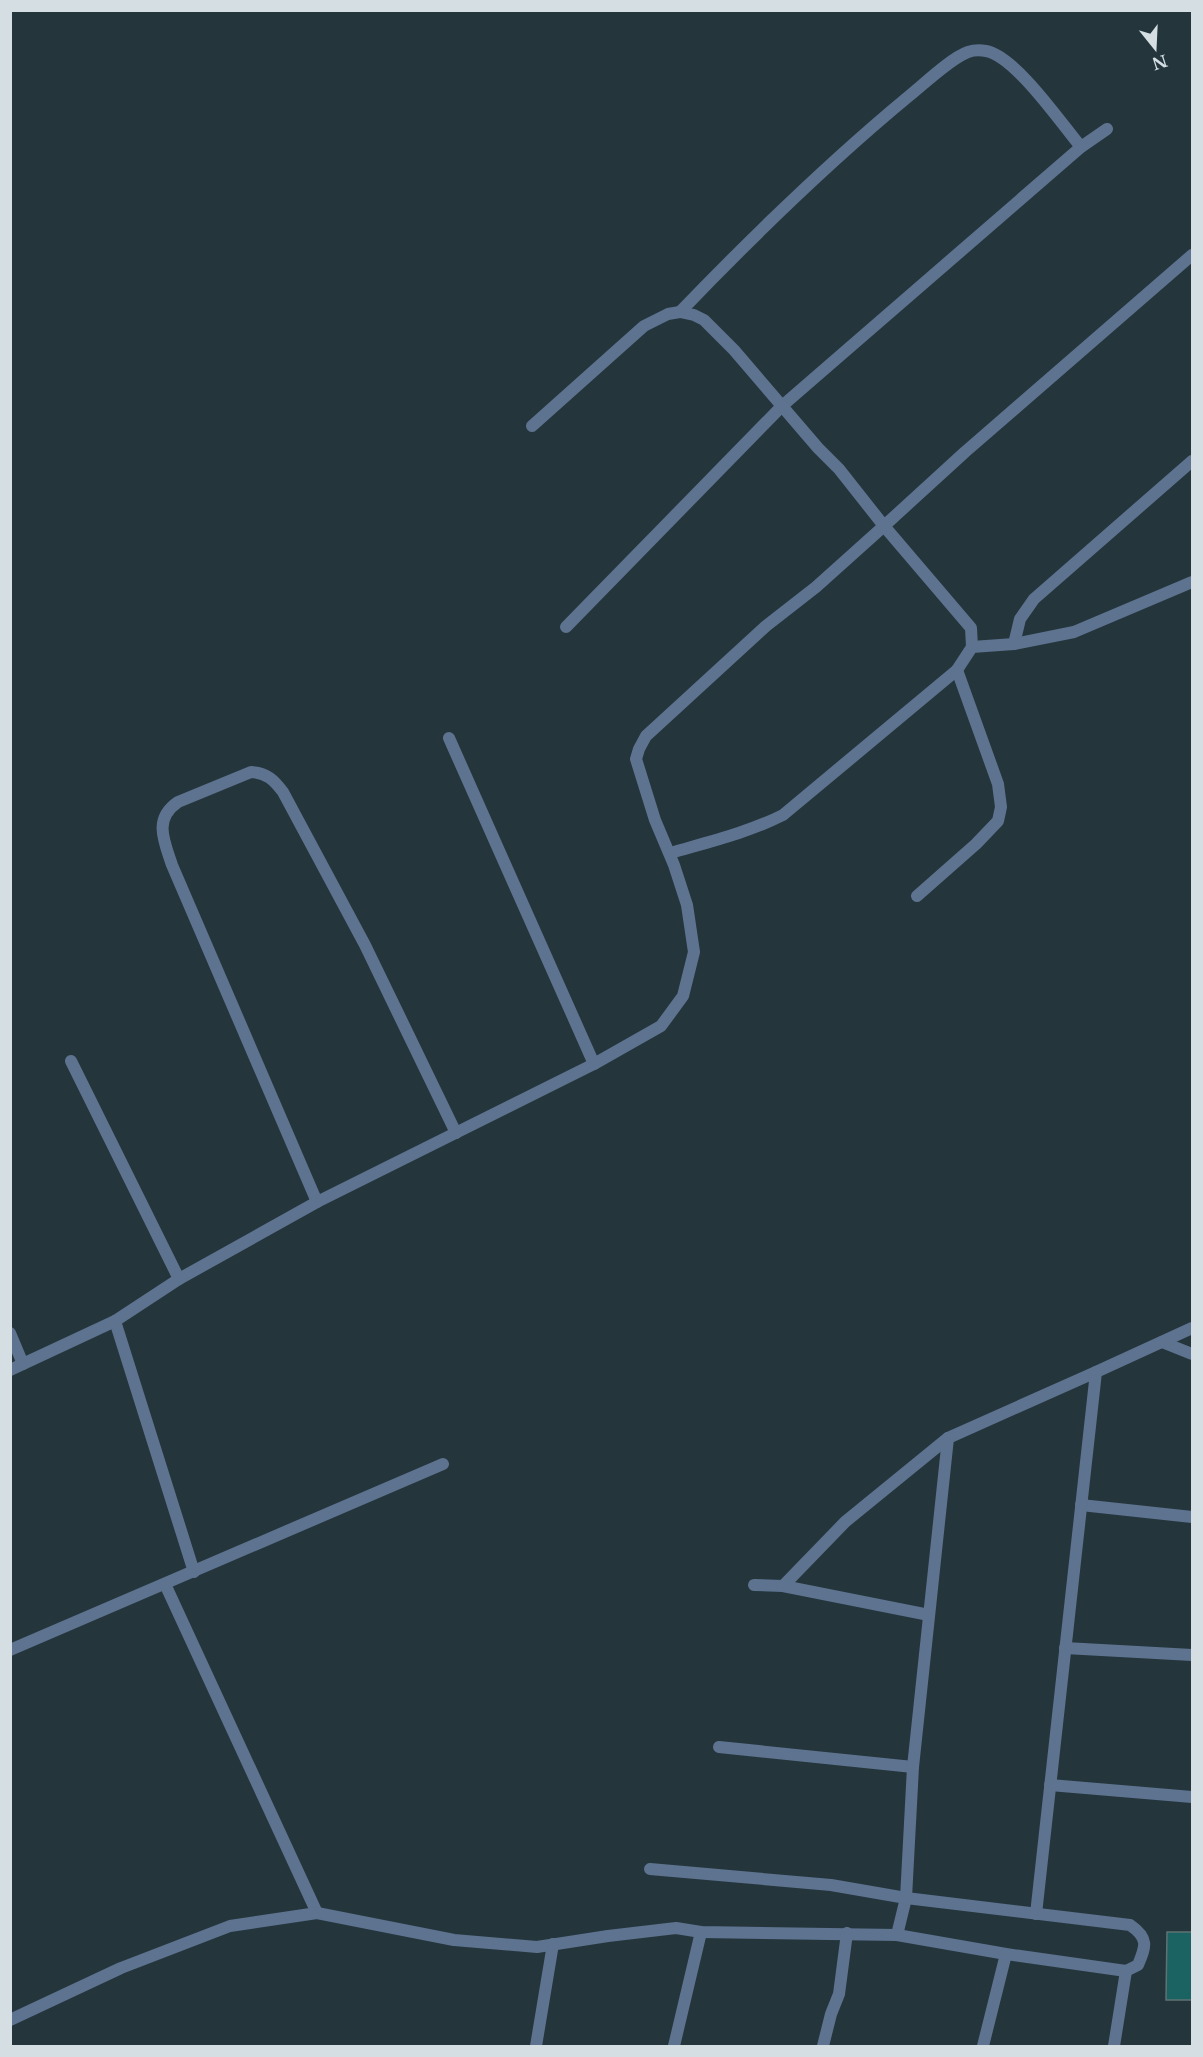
<svg xmlns="http://www.w3.org/2000/svg" width="1203" height="2057" viewBox="0 0 1203 2057" font-family="'Libre Baskerville',serif">
  <style>
    .building { fill: #1b6262; stroke: #5e7373; stroke-width: 1.5 }
    .lines { fill: none; stroke-linecap: round; stroke-linejoin: round }
    .minor { stroke: #5d738f; stroke-width: 12 }
  </style>
  <rect width="100%" height="100%" fill="#24353c"/>
  <!-- building -->
  <polygon class="building" points="1167,1932 1192,1932 1192,2000 1166,2000"/>
  <g class="lines">
    <!-- minor -->
    <g class="minor">
      <path d="M 680,312 C 753,236 828,163 909,96 C 924,84 951,58 968,52 C 974,50 980,50 986,51 C 1015,56 1061,123 1081,147"/>
      <polyline points="566,627 782,406 1081,147 1107,129"/>
      <polyline points="1014,644 1020,619 1034,599 1192,461"/>
      <polyline points="972,647 1014,644 1074,632 1192,582"/>
      <polyline points="449,738 594,1064"/>
      <path d="M 670,853 C 708,842 747,833 783,815 L 957,670 L 972,647 L 971,628 L 884,526 L 965,452 L 1192,255"/>
      <polyline points="917,896 976,844 998,821 1001,807 998,784 957,670"/>
      <polyline points="71,1061 179,1279"/>
      <path d="M 317,1202 L 172,865 C 164,841 153,819 178,802 L 251,772 C 267,773 274,780 283,792 L 365,945 L 456,1133"/>
      <polyline points="115,1321 194,1572"/>
      <polyline points="10,1333 23,1364"/>
      <polyline points="1162,1342 1192,1354"/>
      <polyline points="10,1370 115,1321 179,1279 317,1202 594,1064 661,1026 683,996 694,952 687,905 674,865 655,820 636,759 639,749 646,736 766,626 816,587 884,526 839,469 818,448 734,350 704,320 694,315 680,312 668,314 644,326 532,426"/>
      <polyline points="1081,1505 1192,1517"/>
      <polyline points="165,1584 317,1913"/>
      <polyline points="754,1585 783,1586 929,1615"/>
      <polyline points="783,1586 845,1522 948,1438 1096,1372"/>
      <polyline points="1065,1648 1192,1655"/>
      <polyline points="10,1650 443,1464"/>
      <polyline points="719,1747 913,1767"/>
      <polyline points="1050,1785 1192,1797"/>
      <polyline points="1036,1914 1096,1372 1192,1328"/>
      <polyline points="897,1935 906,1898 913,1767 948,1438"/>
      <path d="M 10,2020 L 121,1968 L 230,1926 L 317,1913 L 454,1940 L 537,1947 L 608,1936 L 676,1928 L 701,1932 L 897,1935 L 1006,1954 L 1126,1971 L 1138,1965 C 1146,1946 1149,1938 1130,1925 L 906,1898 L 831,1885 L 650,1869"/>
      <polyline points="536,2046 553,1944"/>
      <polyline points="674,2046 701,1932"/>
      <polyline points="823,2046 831,2014 839,1994 847,1933"/>
      <polyline points="983,2046 1006,1954"/>
      <polyline points="1114,2046 1126,1971"/>
    </g>
  </g>
  <!-- border -->
  <rect width="1203" height="2057" fill="none" stroke="#d4dee3" stroke-width="24"/>
  <!-- north arrow -->
  <g transform="translate(1155 48) rotate(162)" stroke="#24353c" stroke-width="4.5" paint-order="stroke">
  <path d="M0-4.5L10 22L0 15L-10 22Z" fill="#d4dee3"/>
  <text y="-9" font-size="16" font-weight="bold" text-anchor="middle" fill="#d4dee3">N</text>
  </g>
</svg>
